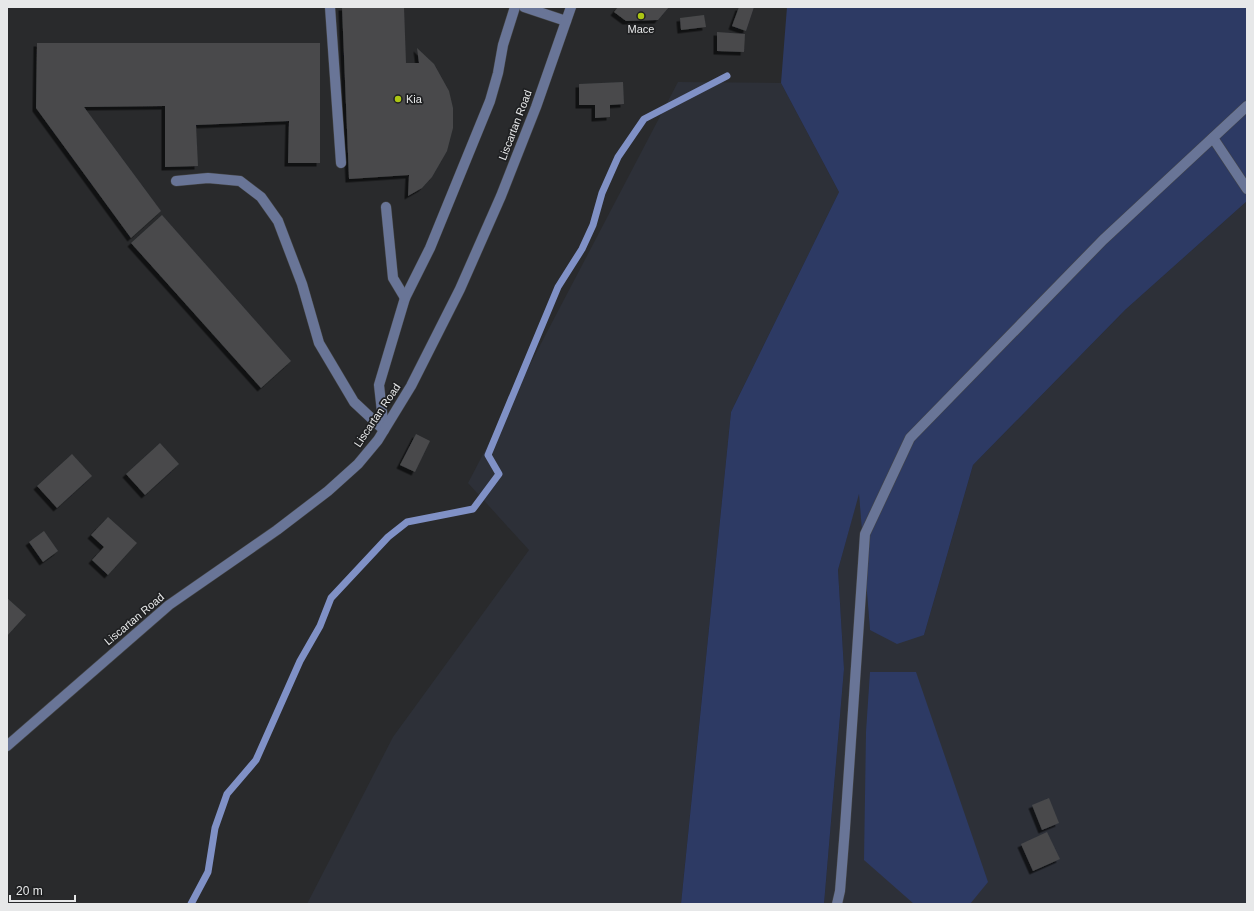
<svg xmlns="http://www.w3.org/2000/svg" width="1254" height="911" viewBox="0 0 1254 911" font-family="Helvetica,sans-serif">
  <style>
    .built { fill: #2d3038 }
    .green { fill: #2d3a64 }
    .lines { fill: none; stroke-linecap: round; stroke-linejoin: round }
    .stream { stroke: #8091c6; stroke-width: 7 }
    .building { fill: #48494b; filter: url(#shadow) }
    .minor-casing { stroke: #444546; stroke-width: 11 }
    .minor { stroke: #697597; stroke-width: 10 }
    .poi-dot { fill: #acc613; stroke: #1f2022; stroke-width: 1.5 }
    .labels { text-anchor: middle; stroke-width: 3.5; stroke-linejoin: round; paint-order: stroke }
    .poi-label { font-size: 11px; fill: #e7e8e9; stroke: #1f2022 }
    .street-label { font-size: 11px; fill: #e7e8e9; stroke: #1f2022 }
  </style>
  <defs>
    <filter id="shadow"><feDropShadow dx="-3.5" dy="3.5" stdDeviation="0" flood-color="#0009"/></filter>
  </defs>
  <rect width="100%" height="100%" fill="#292a2c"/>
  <!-- built -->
  <g class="built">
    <polygon points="678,82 781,83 839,192 731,412 681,904 307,904 393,737 529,550 468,483"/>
    <polygon points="1247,201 1247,904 824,904 844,669 838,570 859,492 870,630 924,635 973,465 1125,310"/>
  </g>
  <!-- green -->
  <g class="green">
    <polygon points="787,7 1247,7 1247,201 1125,310 973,465 924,635 897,644 870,630 859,494 838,570 844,669 824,904 681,904 731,412 839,192 781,83"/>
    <polygon points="870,672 916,672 988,882 970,904 914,904 864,860 866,732"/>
  </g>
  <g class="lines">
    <!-- stream -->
    <polyline class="stream" points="191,904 208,872 215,828 227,794 256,760 300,661 320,626 331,598 388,537 407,522 473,509 499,474 488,455 558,287 582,249 593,225 602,193 618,157 644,119 727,76"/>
  </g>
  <!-- building -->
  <g class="building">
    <polygon points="342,7 404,7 406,63 419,63 417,48 434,64 449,91 453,108 453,128 447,151 432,177 422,188 408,196 409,175 349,179"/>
    <polygon points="618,7 669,7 658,20 626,21 614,12"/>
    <polygon points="739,7 754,7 746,31 732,26"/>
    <polygon points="704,15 706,27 681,30 680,18"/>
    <polygon points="717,32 745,34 744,52 717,51"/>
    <polygon points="37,43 320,43 320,163 288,163 289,121 196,125 198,166 165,167 165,106 84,107 161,211 131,238 36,108"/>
    <polygon points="623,82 624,104 610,105 610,117 595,118 595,105 579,105 579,84"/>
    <polygon points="162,215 291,361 261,388 131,243"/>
    <polygon points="416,434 430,441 415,472 400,465"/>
    <polygon points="160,443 179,464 145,495 126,474"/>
    <polygon points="72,454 92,476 57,508 37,486"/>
    <polygon points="108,517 137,543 108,575 92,560 104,547 91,535"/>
    <polygon points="44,531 58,551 43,562 29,542"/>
    <polygon points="7,598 26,615 7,636"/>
    <polygon points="1049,798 1059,823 1042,830 1032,805"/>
    <polygon points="1047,832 1060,859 1033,871 1021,844"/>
  </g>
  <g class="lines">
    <defs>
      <g id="minor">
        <polyline points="330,7 341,163"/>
        <polyline points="524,7 566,21"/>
        <polyline points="1213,138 1247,189"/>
        <polyline points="176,181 208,178 240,181 261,197 278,221 302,284 319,343 354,402 384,430 379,385 405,298 430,248 490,101 498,73 503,45 515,7"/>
        <polyline points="386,207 393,278 405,298"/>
        <polyline points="7,746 169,605 277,530 328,491 358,464 378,440 411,386 460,289 501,196 536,107 571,7"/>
        <polyline points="837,904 840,891 845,828 865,534 910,438 1103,240 1247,106"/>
      </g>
    </defs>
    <!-- minor casing -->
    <use href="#minor" class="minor-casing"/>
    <!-- minor -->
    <use href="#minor" class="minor"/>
  </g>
  <!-- markers -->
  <g class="poi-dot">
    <circle cx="641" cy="16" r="4"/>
    <circle cx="398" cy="99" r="4"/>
  </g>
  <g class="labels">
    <!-- poi labels -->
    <g class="poi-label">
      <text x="641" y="33">Mace</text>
      <text x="406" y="103" text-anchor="start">Kia</text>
    </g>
    <!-- street labels -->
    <g class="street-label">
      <text transform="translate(515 125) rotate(-69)" y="4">Liscartan Road</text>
      <text transform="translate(377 415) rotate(-56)" y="4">Liscartan Road</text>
      <text transform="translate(134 619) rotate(-40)" y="4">Liscartan Road</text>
    </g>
  </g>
  <!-- border -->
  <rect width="1254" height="911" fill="none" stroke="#e7e8e9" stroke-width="16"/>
  <!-- scale -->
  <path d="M10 895v6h65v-6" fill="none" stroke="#e7e8e9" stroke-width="2"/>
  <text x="16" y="895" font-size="12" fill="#e7e8e9" stroke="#1f2022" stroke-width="3" paint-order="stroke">20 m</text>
</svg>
